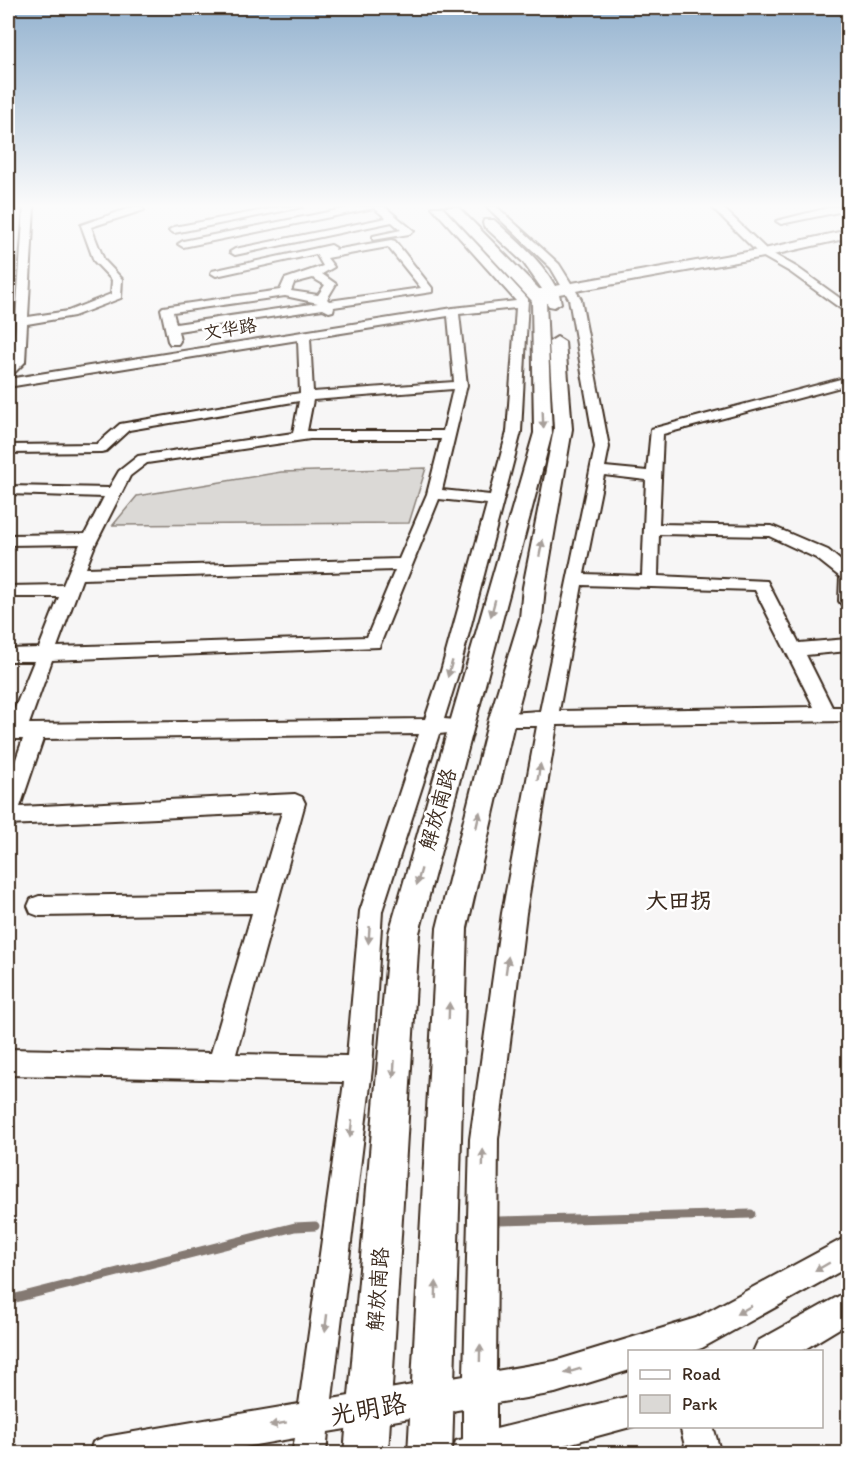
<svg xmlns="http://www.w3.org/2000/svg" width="856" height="1461" viewBox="0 0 856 1461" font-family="Itim,'LXGW WenKai TC',sans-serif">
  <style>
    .green { fill: #dbd9d6; stroke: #8b827a; stroke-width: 1.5 }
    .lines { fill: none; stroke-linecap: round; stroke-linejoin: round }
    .stream { stroke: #847972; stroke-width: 9 }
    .minor-casing { stroke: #3b2a1e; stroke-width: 4 }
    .major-casing { stroke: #3b2a1e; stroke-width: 4 }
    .minor { fill: #fff; fill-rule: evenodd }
    .major { fill: #fff; fill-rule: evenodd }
    .oneway { fill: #a79f9a }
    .labels { text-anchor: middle; stroke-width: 5; stroke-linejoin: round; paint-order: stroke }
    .far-street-label { font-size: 18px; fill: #3b2a1e; stroke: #fff }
    .street-label { font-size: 21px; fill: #3b2a1e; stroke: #fff }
    .neighbourhood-label { font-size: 22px; font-weight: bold; fill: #3b2a1e; stroke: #fff }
    .near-street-label { font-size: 26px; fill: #3b2a1e; stroke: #fff }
  </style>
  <rect width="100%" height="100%" fill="#f7f6f6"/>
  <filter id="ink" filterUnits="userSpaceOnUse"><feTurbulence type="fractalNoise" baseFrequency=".0167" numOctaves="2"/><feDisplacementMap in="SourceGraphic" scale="12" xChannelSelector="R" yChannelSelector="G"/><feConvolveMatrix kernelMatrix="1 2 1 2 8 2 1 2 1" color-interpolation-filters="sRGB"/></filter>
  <g filter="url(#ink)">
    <!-- green -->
    <polygon class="green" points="426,468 409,523 113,525 137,496 281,472"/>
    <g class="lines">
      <!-- stream -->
      <g class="stream">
        <polyline points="499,1221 751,1214"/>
        <polyline points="8,1300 295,1227 315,1226"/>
      </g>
      <defs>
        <g id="minor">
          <polygon points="24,207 34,207 28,317 68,311 111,294 112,280 94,261 81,225 133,207 142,207 144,210 91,227 104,260 122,279 121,298 74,316 27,324 25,362 12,375 8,376 8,366 13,361"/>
          <polygon points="280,207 302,207 174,233 169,230 174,227"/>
          <polygon points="353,207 385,207 414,231 409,234 373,240 373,236 401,230 392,222 235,255 230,252 235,249 386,218 374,208 183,247 178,244 183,241"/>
          <path d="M 432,207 L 442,207 L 528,299 L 521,432 L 459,671 L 444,719 L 468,721 L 471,726 L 468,731 L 439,734 L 382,911 L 372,1069 L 332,1399 L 464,1376 L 470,1139 L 502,913 L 537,726 L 502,726 L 495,724 L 492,719 L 495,714 L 540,711 L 595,447 L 569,299 L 551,268 L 487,207 L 497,207 L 559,264 L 581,299 L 609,447 L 605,467 L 647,471 L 651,429 L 848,377 L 848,385 L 663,434 L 659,524 L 772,526 L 828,550 L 848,567 L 848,607 L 842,605 L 839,601 L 840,577 L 816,558 L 769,536 L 659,534 L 658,576 L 767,581 L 799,643 L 848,639 L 848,651 L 806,655 L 832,707 L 848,707 L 848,721 L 557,725 L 526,913 L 498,1139 L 496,1371 L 555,1361 L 696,1318 L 848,1236 L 848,1267 L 702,1348 L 690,1352 L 630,1352 L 630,1370 L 555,1393 L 496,1403 L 496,1429 L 630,1396 L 630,1426 L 634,1426 L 531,1454 L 452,1454 L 456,1441 L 463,1439 L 463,1409 L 328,1432 L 326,1454 L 292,1454 L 295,1438 L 205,1454 L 89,1454 L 93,1442 L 105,1437 L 299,1404 L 344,1082 L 8,1075 L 8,1049 L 211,1053 L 252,913 L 39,916 L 31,913 L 28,906 L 31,899 L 39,896 L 258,893 L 282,812 L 8,825 L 8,782 L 23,739 L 8,739 L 8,725 L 34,661 L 8,661 L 8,649 L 39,648 L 59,597 L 8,597 L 8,586 L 63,585 L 80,544 L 8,545 L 8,535 L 85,534 L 104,497 L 8,494 L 8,486 L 109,488 L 119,471 L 138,456 L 293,433 L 299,401 L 129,430 L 106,451 L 101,452 L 8,453 L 8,445 L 97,444 L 120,424 L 300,393 L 298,340 L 8,387 L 8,379 L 453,308 L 516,301 ZM 516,308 L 507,432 L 490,495 L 442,490 L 467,385 L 459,314 ZM 448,316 L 454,382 L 313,392 L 310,338 ZM 453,389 L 443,431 L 307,431 L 313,400 ZM 310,439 L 441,439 L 427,494 L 399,559 L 86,568 L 95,545 L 130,476 L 147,463 ZM 604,475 L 646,480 L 642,576 L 584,574 ZM 439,499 L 487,504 L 441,671 L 425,719 L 29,724 L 52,660 L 379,647 ZM 395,570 L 367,637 L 57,647 L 82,579 ZM 582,585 L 755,590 L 814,707 L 559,711 ZM 419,734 L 360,911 L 347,1056 L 236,1054 L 305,803 L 302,797 L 295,794 L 20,807 L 43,739 Z"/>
          <polygon points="712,207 722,207 768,251 798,268 848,304 848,312 844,311 790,272 760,255"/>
          <polygon points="832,207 848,207 848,210 781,224 776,221"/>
          <path d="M 391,240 L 395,241 L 432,288 L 432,292 L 334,307 L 333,311 L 329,312 L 323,309 L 178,331 L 180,341 L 178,344 L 170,344 L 168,341 L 161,309 L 163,307 L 280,290 L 285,279 L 323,266 L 316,254 L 216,276 L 211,273 L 212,271 L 331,245 L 336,248 L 334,250 ZM 388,247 L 421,288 L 329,301 L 327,299 L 336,284 L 322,274 L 334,267 L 327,258 ZM 313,278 L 325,285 L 318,295 L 291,291 L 294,283 ZM 285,296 L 318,303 L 176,324 L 173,312 Z"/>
          <polygon points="848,1291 848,1323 800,1352 753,1352 758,1341"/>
          <polygon points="680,1426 713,1426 721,1454 687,1454"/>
        </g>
        <g id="major">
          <path d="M 445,207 L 458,207 L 539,289 L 542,289 L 523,262 L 484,226 L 483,223 L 484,220 L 494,220 C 516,240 541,260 555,286 L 764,249 L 848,230 L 848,238 L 764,257 L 559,294 L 561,303 L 554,307 L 549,306 L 546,302 L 552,433 L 419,933 L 388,1454 L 344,1454 L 389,933 L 534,433 L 532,301 Z"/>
          <polygon points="557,337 565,342 572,429 545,587 542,618 515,719 467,928 452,1454 408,1454 437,928 489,719 520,618 523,587 554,429 549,342"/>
        </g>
      </defs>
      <!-- minor casing -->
      <use href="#minor" class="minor-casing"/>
      <!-- major casing -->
      <use href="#major" class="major-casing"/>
      <!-- minor -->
      <use href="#minor" class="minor"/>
      <!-- major -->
      <use href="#major" class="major"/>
    </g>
    <!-- one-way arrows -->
    <defs><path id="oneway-solid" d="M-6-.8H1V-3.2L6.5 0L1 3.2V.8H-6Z" transform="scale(1.5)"/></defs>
    <g class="oneway">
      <use href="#oneway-solid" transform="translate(543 420) rotate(88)"/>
      <use href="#oneway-solid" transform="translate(541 548) rotate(-79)"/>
      <use href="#oneway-solid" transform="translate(493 608) rotate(105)"/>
      <use href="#oneway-solid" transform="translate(450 669) rotate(106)"/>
      <use href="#oneway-solid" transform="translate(539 772) rotate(-80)"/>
      <use href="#oneway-solid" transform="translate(478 820) rotate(-77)"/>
      <use href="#oneway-solid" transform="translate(419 877) rotate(106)"/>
      <use href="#oneway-solid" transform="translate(369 935) rotate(94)"/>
      <use href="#oneway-solid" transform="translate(507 965) rotate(-82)"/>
      <use href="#oneway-solid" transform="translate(449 1011) rotate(-88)"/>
      <use href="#oneway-solid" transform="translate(394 1069) rotate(94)"/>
      <use href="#oneway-solid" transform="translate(351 1129) rotate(97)"/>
      <use href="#oneway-solid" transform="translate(483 1158) rotate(-89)"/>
      <use href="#oneway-solid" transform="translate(822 1267) rotate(150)"/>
      <use href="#oneway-solid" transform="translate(436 1290) rotate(-88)"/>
      <use href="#oneway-solid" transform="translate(744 1310) rotate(151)"/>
      <use href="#oneway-solid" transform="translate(326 1323) rotate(97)"/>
      <use href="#oneway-solid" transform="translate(480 1353) rotate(-89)"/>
      <use href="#oneway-solid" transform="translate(573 1371) rotate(163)"/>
      <use href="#oneway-solid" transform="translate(278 1424) rotate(170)"/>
    </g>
  </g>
  <!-- sky -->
  <linearGradient id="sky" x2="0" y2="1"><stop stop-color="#93b2cf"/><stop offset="0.5" stop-color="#fbfbfb"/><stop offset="1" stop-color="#fbfbfb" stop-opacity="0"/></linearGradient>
  <rect width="856" height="412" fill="url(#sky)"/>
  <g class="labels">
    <!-- far-street labels -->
    <g class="far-street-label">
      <text transform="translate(230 329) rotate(-9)" y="6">文华路</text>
    </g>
    <!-- street labels -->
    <g class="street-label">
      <text transform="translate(438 809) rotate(-74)" y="7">解放南路</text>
      <text transform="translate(378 1289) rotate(-86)" y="7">解放南路</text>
    </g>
    <!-- neighbourhood labels -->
    <g class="neighbourhood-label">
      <text x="679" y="908">大田拐</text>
    </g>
    <!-- near-street labels -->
    <g class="near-street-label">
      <text transform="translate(368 1409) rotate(-10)" y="9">光明路</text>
    </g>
  </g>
  <!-- margin -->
  <rect width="856" height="1461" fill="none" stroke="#fff" stroke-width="30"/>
  <rect x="15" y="15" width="826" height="1431" fill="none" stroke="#3b2a1e" stroke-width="2" filter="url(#ink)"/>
  <!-- legend -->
  <rect x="628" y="1350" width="195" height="78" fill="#ffffff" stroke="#b1aaa5" stroke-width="1.5"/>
  <rect x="640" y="1370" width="30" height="9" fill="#ffffff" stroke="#b1aaa5" stroke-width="1.5"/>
  <text x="682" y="1380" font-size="18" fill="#3b2a1e">Road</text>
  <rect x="640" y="1395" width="30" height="18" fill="#dbd9d6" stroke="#b1aaa5" stroke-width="1.5"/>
  <text x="682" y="1410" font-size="18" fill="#3b2a1e">Park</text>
</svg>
